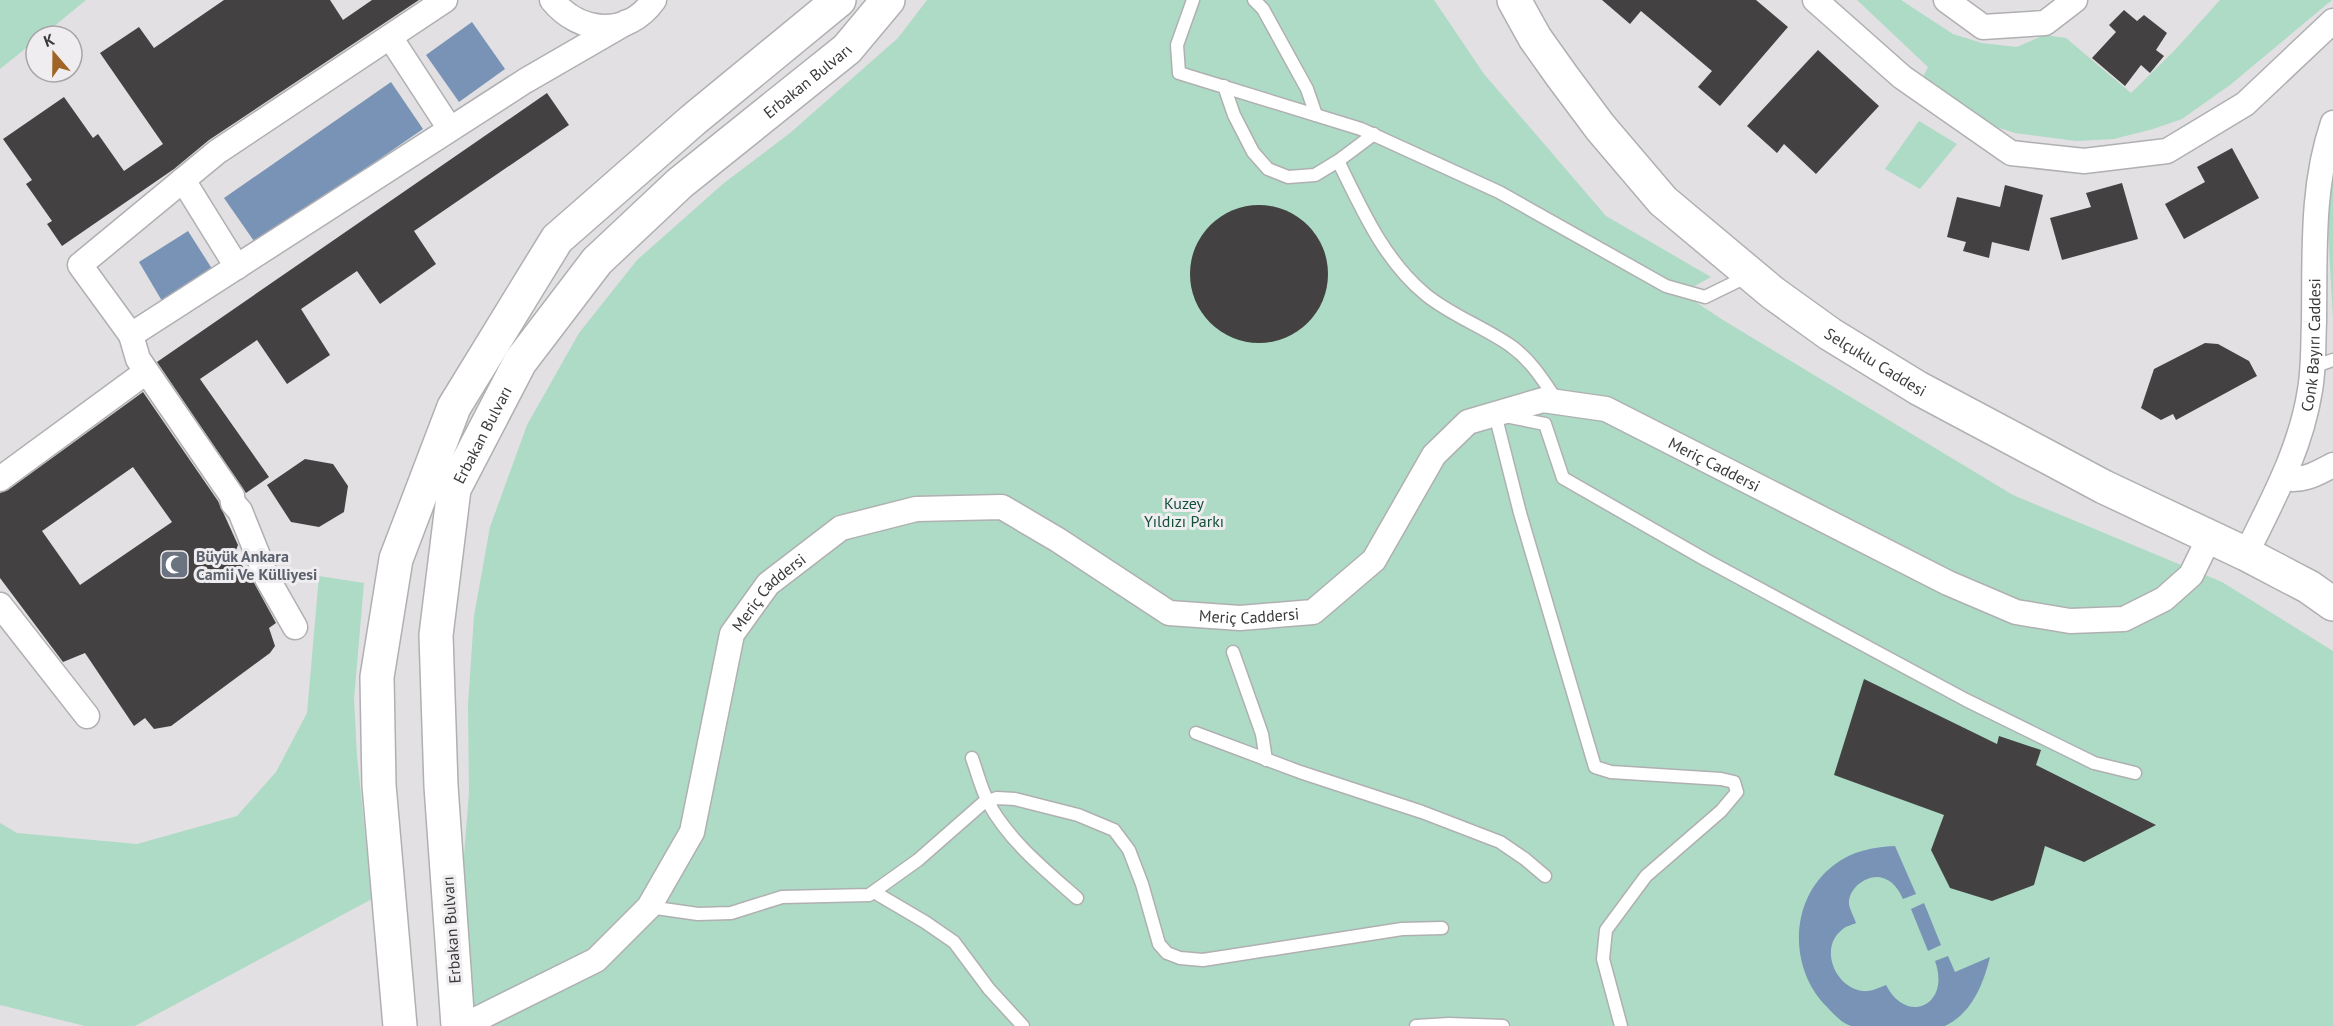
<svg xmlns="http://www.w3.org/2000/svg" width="2333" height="1026" viewBox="0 0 2333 1026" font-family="'PT Sans',sans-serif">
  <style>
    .green { fill: #addbc5 }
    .water { fill: #7893b5 }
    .building { fill: #434142; fill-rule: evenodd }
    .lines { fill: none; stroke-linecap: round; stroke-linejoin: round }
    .lane-casing { stroke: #b0afb2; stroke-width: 15 }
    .street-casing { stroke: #b0afb2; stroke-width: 27 }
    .secondary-casing { stroke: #b0afb2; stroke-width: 36 }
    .highway-casing { stroke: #b0afb2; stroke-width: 36 }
    .lane { stroke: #fff; stroke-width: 12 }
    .street { stroke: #fff; stroke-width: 24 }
    .secondary { stroke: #fff; stroke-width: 33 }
    .highway { stroke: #fff; stroke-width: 33 }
    .labels { text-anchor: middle; stroke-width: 6; stroke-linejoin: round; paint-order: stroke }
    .street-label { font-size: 16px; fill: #3a3a3b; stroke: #efedf0 }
    .park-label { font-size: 16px; fill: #124f39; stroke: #efedf0 }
    .worship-label { font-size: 16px; font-weight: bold; fill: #5b616d; stroke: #efedf0; text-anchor: start }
  </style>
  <rect width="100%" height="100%" fill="#e2e0e3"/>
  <!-- green -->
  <g class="green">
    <polygon points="0,0 86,0 42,36 36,36 36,40 0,69"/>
    <polygon points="927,0 1434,0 1484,74 1606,216 1711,277 1682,293 1723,320 2013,495 2222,582 2333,651 2333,1026 468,1026 458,932 469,792 468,705 474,616 490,527 527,425 579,333 637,260 724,183 790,133 898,38"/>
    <polygon points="1857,0 1901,0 1953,34 1982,43 2017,47 2044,35 2066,38 2131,93 2174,51 2220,0 2332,0 2230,85 2182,119 2153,129 2114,139 2076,141 2015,133 1987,124 1921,81 1928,67"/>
    <polygon points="1919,121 1957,144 1920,189 1885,169"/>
    <polygon points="2333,135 2333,319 2328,230"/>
    <polygon points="319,576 364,583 354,699 357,756 372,899 135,1026 85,1026 0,1005 0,823 17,833 137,844 237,816 276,772 307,713"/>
  </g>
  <!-- water -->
  <g class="water">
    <polygon points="472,22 505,69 459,102 426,55"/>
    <polygon points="391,82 423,129 256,244 224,198"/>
    <polygon points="188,231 216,275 165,306 139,262"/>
    <path d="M 1895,846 L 1916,894 L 1903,899 C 1899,890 1893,881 1883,878 C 1868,873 1848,888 1849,904 C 1850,910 1854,917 1856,923 C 1852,925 1846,926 1843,929 C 1818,947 1835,988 1863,991 C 1870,992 1879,988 1886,985 C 1907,1026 1951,1005 1935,961 L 1948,956 L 1955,972 L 1990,957 C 1983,985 1972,1013 1945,1026 C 1923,1026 1902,1026 1880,1026 C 1871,1026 1861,1026 1852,1026 C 1842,1024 1834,1014 1827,1007 C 1788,968 1789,899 1834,865 C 1852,851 1873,847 1895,846 Z"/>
    <polygon points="1924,903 1941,945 1928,951 1911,909"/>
  </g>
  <!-- building -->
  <g class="building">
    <polygon points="224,0 330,0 343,20 372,0 419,0 209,140 174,169 62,246 47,224 52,221 26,184 32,180 3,139 64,97 93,138 98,134 124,171 163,144 100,53 139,27 154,48"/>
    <polygon points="1602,0 1756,0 1788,27 1720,106 1698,87 1712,71 1641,11 1630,24"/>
    <polygon points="2124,10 2137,21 2144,15 2167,33 2156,50 2164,56 2150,73 2141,65 2125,86 2092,58 2116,32 2109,25"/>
    <polygon points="1818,50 1879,106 1816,174 1784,144 1777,153 1747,126"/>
    <polygon points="547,93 569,125 414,231 436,264 380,304 357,271 301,309 330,355 287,384 257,340 200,379 269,477 246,493 157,362"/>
    <polygon points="2232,148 2259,198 2184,239 2165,204 2205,182 2197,167"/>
    <polygon points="2122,183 2138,239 2062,260 2050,218 2091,207 2086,193"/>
    <polygon points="2005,185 2043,195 2029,251 1992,242 1989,258 1963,251 1966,242 1947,237 1957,197 2000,207"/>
    <circle cx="1259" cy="274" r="69"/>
    <polygon points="2205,343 2218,344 2249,361 2257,376 2176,420 2173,414 2161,420 2141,408 2154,369"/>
    <path d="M 143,392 L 218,501 L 238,545 L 234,555 L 252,579 L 276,623 L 269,628 L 275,646 L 270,653 L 171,726 L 154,729 L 145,718 L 134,726 L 85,653 L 63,662 L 0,578 L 0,493 L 8,490 ZM 133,467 L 172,522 L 80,585 L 42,531 Z"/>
    <polygon points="305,459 333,464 348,486 344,512 319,527 291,522 267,485"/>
    <polygon points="1864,679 1997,744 1999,736 2041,750 2036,765 2156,825 2084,862 2045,846 2034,885 1992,901 1950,888 1931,850 1944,815 1834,775"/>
  </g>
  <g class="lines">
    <defs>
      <g id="lane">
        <polyline points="1193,0 1177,45 1179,73 1361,129 1499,192 1666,286 1705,297 1750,275"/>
        <polyline points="1254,0 1263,9 1307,89 1316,115"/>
        <polyline points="1224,86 1234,115 1253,152 1268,169 1288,177 1315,175 1338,161 1374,134"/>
        <path d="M 1338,161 C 1362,209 1383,259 1425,294 C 1450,315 1484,327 1511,346 C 1532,361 1544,382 1558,402"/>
        <polyline points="2313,367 2333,360"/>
        <polyline points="1233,652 1262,734 1266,760"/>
        <polyline points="1196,733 1300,772 1422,812 1500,842 1525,859 1545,876"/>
        <path d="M 972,758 C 977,772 981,788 988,802 C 1008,840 1045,870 1077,898"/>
        <polyline points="874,892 925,922 954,942 989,989 1023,1026"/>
        <polyline points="649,907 698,914 731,913 782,897 869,895 918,860 983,803 997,798 1015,799 1078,815 1114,830 1129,850 1142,884 1159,944 1167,953 1180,958 1203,960 1402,929 1442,928"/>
        <polyline points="1416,1026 1449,1024 1503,1026"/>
        <polyline points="1621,1026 1603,959 1606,930 1646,876 1721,811 1737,792 1734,782 1721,779 1611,772 1595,767 1520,513 1495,414 1545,424 1563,478 1706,560 1966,700 2094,763 2135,773"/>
      </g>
      <g id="street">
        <polyline points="445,0 217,152 80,265 131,335 525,81 627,22"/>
        <path d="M 552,0 C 580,34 627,38 654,0"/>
        <polyline points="1815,0 1902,77 2011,153 2084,161 2167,151 2245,104 2333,21"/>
        <polyline points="1946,0 1983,27 2045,23 2075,0"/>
        <polyline points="390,37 450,129"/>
        <polyline points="183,180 237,267"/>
        <polyline points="131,335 138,359 232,496 233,503 240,511 267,578 295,627"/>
        <path d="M 2283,478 C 2303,482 2316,474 2333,465"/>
        <polyline points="0,479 146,372"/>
        <path id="s1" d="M 2246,554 C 2272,501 2301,449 2310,390 C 2314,367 2313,344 2314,322 C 2315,255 2311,187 2333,123"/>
        <polyline points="0,605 87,716"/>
        <path id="s2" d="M 463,1026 L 596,960 L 649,907 L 692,832 L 732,634 L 768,584 L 841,528 L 916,509 L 1002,507 L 1058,540 L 1169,613 L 1240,618 L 1313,612 L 1374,560 L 1434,455 L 1468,422 L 1543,400 L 1606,409 L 1948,583 L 2016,612 L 2070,621 L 2124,619 L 2164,599 L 2191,575 L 2210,536"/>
      </g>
      <g id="secondary">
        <path id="s3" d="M 1514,0 L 1535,38 L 1562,76 L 1600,127 L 1663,201 L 1773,293 L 1830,334 L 1918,388 L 2104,487 L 2246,554 L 2309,587 L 2333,604"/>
      </g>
      <g id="highway">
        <polyline points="400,1026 379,785 377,677 396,559 454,407 557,239 693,120 839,0"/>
        <path id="s4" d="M 458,1026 L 441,786 L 436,635 L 454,489 L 520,362 L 597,261 L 680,183 L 847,49 L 888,0"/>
      </g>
    </defs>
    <!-- lane casing -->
    <use href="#lane" class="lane-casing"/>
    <!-- street casing -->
    <use href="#street" class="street-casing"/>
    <!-- secondary casing -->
    <use href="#secondary" class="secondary-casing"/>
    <!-- highway casing -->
    <use href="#highway" class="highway-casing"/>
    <!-- lane -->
    <use href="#lane" class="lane"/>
    <!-- street -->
    <use href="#street" class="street"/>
    <!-- secondary -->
    <use href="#secondary" class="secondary"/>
    <!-- highway -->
    <use href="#highway" class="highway"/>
  </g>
  <!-- icons -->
  <defs>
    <symbol id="mosque-square" viewBox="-11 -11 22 22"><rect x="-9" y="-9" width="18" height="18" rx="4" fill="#6b7280" stroke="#efedf0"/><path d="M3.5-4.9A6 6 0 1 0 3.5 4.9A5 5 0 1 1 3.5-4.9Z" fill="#fff"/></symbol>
  </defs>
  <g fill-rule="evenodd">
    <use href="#mosque-square" x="158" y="548" width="33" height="33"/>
  </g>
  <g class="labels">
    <!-- street labels -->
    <g class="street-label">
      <text dy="6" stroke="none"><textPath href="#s4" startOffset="1086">Erbakan Bulvarı</textPath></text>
      <text dy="6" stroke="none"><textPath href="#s1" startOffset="222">Conk Bayırı Caddesi</textPath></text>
      <text dy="6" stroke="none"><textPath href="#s3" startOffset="518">Selçuklu Caddesi</textPath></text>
      <text dy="6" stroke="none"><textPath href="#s4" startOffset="600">Erbakan Bulvarı</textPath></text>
      <text dy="6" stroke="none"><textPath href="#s2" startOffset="1683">Meriç Caddersi</textPath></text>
      <text dy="6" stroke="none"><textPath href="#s2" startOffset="568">Meriç Caddersi</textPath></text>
      <text dy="6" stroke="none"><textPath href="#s2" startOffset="1107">Meriç Caddersi</textPath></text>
      <text transform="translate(451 930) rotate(-94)" y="6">Erbakan Bulvarı</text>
    </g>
    <!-- park labels -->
    <g class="park-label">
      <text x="1184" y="509">Kuzey<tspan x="1184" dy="18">Yıldızı Parkı</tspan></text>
    </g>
    <!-- worship labels -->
    <g class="worship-label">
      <text x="196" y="562">Büyük Ankara<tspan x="196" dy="18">Camii Ve Külliyesi</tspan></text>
    </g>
  </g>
  <!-- north arrow -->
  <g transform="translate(54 54) rotate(340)"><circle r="28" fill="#efedf0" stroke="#a7a5a8" stroke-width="1.5"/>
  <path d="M0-4.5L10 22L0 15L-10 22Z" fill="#a06526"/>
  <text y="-9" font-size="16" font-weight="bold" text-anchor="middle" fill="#3a3a3b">K</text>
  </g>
</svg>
